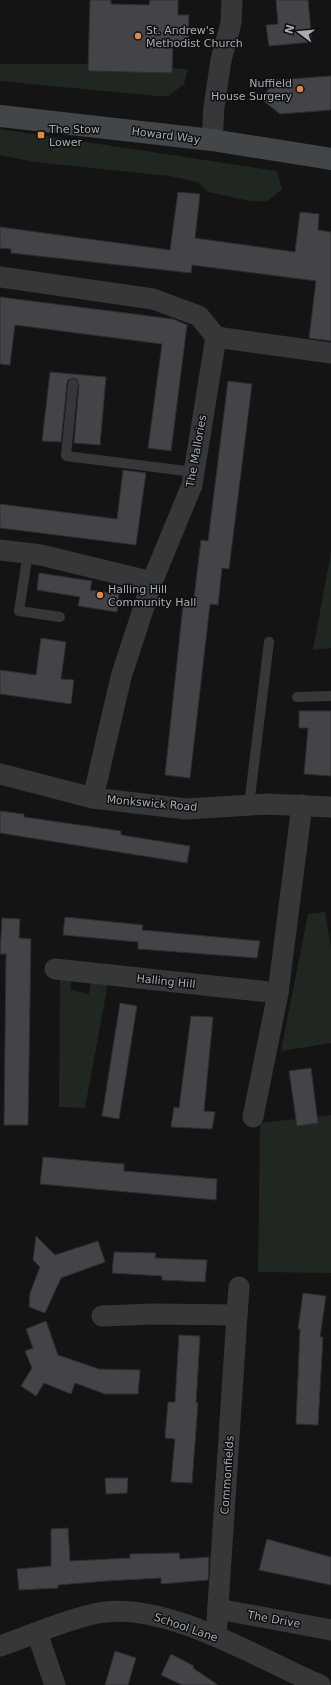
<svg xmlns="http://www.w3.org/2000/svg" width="331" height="1685" viewBox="0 0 331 1685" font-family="'DejaVu Sans',sans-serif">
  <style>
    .green { fill: #202720 }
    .building { fill: #434448; stroke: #2e2e31 }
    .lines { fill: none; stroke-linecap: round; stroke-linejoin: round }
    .lane { stroke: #353739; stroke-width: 10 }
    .street { stroke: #353739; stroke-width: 21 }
    .secondary { stroke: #434649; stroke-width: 22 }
    .poi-dot { fill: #dd8b43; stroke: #0f0f10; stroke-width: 1.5 }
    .labels { text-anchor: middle; stroke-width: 3; stroke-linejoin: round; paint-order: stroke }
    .poi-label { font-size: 11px; fill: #a7adb4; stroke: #0f0f10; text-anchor: start }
    .street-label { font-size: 11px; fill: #a7adb4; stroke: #0f0f10 }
  </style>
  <rect width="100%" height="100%" fill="#141415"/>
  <!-- green -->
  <g class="green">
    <polygon points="0,64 87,64 188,69 184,84 168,96 156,96 0,81"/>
    <polygon points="0,129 277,171 282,189 268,201 250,201 208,192 198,182 169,176 35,162 0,155"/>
    <polygon points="331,552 331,648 313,650"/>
    <polygon points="325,912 331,947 331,1043 281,1051 308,914"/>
    <polygon points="60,974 71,974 71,990 89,994 92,976 109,978 85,1108 59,1107"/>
    <polygon points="331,1115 331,1273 258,1272 260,1123"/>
  </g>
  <!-- building -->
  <g class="building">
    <polygon points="90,0 111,0 111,4 149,5 150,0 178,0 178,15 189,15 188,43 173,43 172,73 88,71"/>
    <polygon points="276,0 308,0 312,42 269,46 266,25 278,24"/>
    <polygon points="331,76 331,110 280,114 261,99 276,80"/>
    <polygon points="178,192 200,194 195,238 295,252 300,212 319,214 318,230 331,232 331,341 309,338 316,281 192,265 191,273 11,253 11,249 0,248 0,227 170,250"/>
    <polygon points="0,297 173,319 187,325 171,451 148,448 162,344 15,325 10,365 0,364"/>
    <polygon points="50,372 106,377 100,445 74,443 79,385 77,379 73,378 68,380 67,383 61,442 42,441"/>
    <polygon points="228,381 252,384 229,569 222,568 218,605 210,604 190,778 165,775 183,605 193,606 201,540 208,541"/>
    <polygon points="123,470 146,473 136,545 0,528 0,504 117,519"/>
    <polygon points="39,573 92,581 90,590 119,594 117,612 78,606 80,597 37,590"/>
    <polygon points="41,638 66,642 61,679 74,680 71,704 0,694 0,670 36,675"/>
    <polygon points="299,711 331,711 331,776 304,774 308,728 299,728"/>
    <polygon points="0,811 24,814 24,817 121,831 121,835 190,846 187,863 0,833"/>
    <polygon points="65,917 143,925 142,930 260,941 257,958 138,949 138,942 63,935"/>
    <polygon points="2,918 20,919 19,938 31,939 28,1125 4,1125 6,954 0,954"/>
    <polygon points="120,1003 137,1006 119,1119 102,1116"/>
    <polygon points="191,1016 213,1017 204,1111 215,1112 212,1129 171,1127 174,1107 179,1108"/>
    <polygon points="311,1068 318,1123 297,1126 289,1071"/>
    <polygon points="43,1157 124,1164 124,1171 217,1179 216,1200 40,1184"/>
    <polygon points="36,1236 55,1255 98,1241 105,1262 61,1278 45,1313 29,1307 30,1293 40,1267 33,1260"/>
    <polygon points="114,1252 156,1253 155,1258 207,1260 205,1282 162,1280 162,1276 112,1273"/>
    <polygon points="303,1293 326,1296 320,1337 323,1337 318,1425 296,1424 300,1329 298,1329"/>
    <polygon points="46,1321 58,1355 99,1369 140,1370 138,1394 105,1394 75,1383 71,1394 44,1383 36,1396 21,1386 32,1368 25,1351 33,1348 26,1329"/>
    <polygon points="179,1335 200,1336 196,1403 198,1403 192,1483 171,1482 175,1439 165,1438 168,1402 175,1402"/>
    <polygon points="105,1478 128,1478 127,1493 106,1494"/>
    <polygon points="68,1528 70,1561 130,1558 130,1554 179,1553 180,1559 209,1557 208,1580 161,1584 161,1578 106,1581 58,1585 58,1588 19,1590 17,1569 51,1566 51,1529"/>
    <polygon points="267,1539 331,1557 331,1585 259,1570"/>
    <polygon points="115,1651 136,1658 128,1685 105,1685"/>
    <polygon points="171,1654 194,1666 193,1668 218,1685 182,1685 161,1675"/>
  </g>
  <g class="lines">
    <!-- lane -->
    <g class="lane">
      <polyline points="73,384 66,456 194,472"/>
      <polyline points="28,553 19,611 60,617"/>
      <polyline points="297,697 331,696"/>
      <polyline points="249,805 269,642"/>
    </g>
    <!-- street -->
    <g class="street">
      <polyline points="212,140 214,107 221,60 231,23 232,0"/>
      <polyline points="0,277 153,299 199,316 216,337 192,485 152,582 121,677 93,798"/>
      <polyline points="216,337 331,353"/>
      <polyline points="0,550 41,555 152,582"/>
      <polyline points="0,774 93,798 186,809 268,804 331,807"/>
      <polyline points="55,969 278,993"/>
      <polyline points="253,1117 278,993 302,805"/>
      <polyline points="237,1315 239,1287"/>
      <polyline points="102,1316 153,1314 237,1315 216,1636"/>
      <polyline points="218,1609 331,1630"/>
      <polyline points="37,1633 55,1685"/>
      <path d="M 0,1646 C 32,1635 64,1620 98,1613 C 165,1600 259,1659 320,1685"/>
    </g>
    <!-- secondary -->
    <polyline class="secondary" points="0,116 212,140 331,159"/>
  </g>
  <!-- markers -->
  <g class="poi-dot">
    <circle cx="138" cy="36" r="4"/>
    <circle cx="300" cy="89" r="4"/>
    <rect x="37" y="131" width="8" height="8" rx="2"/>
    <circle cx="100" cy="595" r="4"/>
  </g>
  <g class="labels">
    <!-- poi labels -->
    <g class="poi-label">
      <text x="146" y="34">St. Andrew's<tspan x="146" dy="13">Methodist Church</tspan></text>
      <text x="292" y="87" text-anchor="end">Nuffield<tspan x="292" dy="13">House Surgery</tspan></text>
      <text x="49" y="133">The Stow<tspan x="49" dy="13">Lower</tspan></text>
      <text x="108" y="593">Halling Hill<tspan x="108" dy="13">Community Hall</tspan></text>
    </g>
    <!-- street labels -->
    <g class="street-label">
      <text transform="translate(166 135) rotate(7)" y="4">Howard Way</text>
      <text transform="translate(196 451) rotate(-80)" y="4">The Mallories</text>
      <text transform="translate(152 803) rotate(5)" y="4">Monkswick Road</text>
      <text transform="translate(166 981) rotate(6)" y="4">Halling Hill</text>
      <text transform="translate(227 1475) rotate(-86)" y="4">Commonfields</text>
      <text transform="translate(274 1619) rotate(10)" y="4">The Drive</text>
      <text transform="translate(186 1627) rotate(19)" y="4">School Lane</text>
    </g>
  </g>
  <!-- north arrow -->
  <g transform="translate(299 32) rotate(286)" stroke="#0f0f10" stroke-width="3" paint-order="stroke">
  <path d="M0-3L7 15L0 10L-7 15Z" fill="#a7adb4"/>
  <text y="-6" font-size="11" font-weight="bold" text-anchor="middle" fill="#a7adb4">N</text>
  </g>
</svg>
